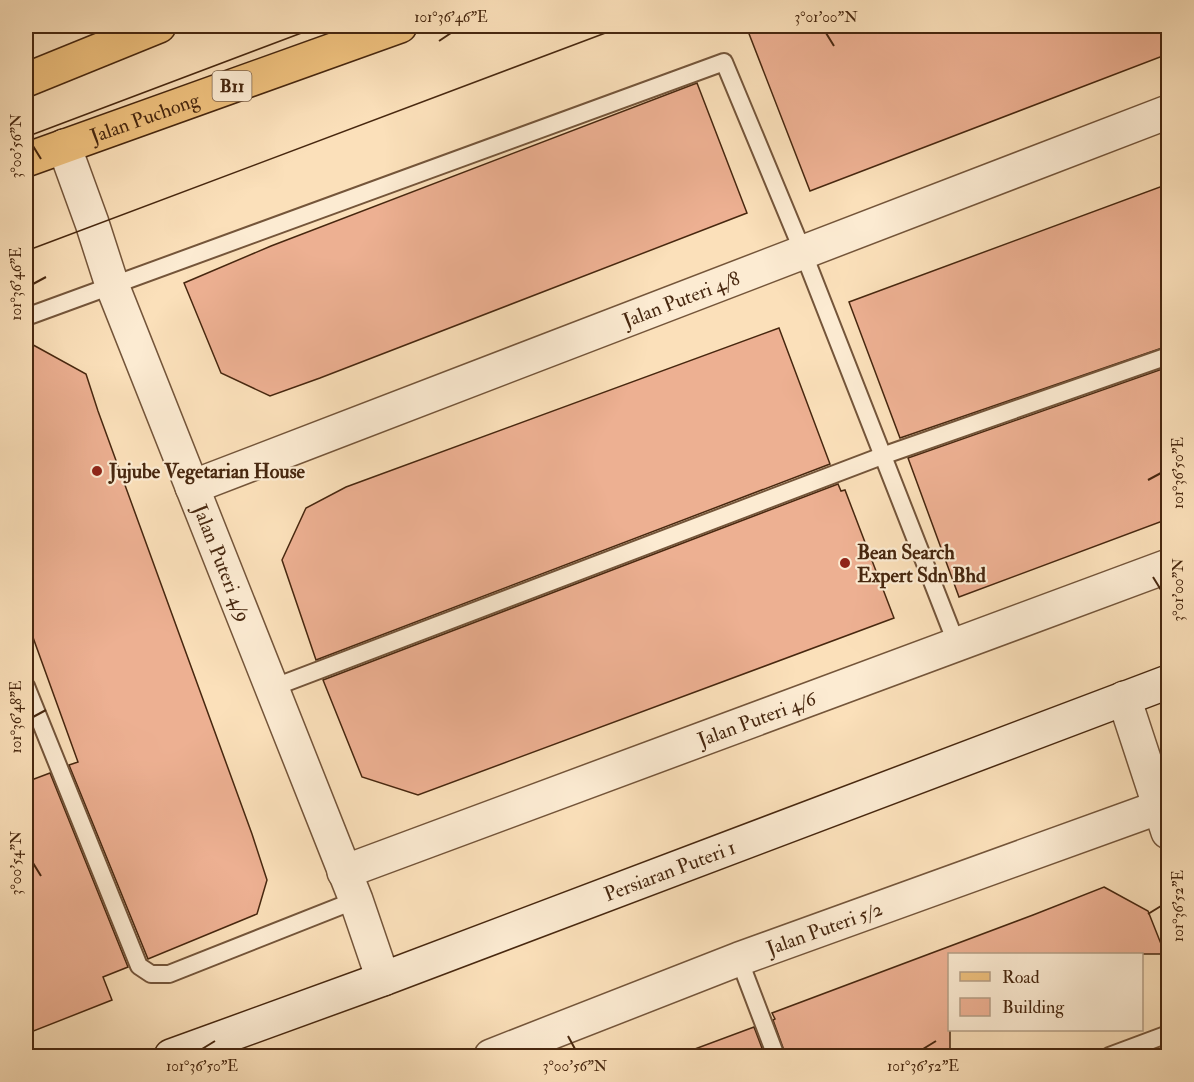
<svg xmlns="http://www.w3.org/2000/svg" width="1194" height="1082" viewBox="0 0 1194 1082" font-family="'IM FELL Double Pica',serif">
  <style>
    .building { fill: #edb092; stroke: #47270f; stroke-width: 1.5 }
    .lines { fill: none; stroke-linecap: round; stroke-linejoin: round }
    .lane-casing { stroke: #74553a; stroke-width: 20 }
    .street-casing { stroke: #74553a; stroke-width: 36 }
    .secondary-casing { stroke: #47270f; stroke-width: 36 }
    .primary-casing { stroke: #47270f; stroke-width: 36 }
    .lane { stroke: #fcebd2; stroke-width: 16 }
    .street { stroke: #fcebd2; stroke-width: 33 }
    .secondary { stroke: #fcebd2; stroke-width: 33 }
    .primary { stroke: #eec07d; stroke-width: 33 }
    .tram { stroke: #47270f; stroke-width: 1.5 }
    .ticks { fill: none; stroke: #47270f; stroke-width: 2 }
    .poi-dot { fill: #8f2418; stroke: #fcebd2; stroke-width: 2 }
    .labels { text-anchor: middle; stroke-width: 4.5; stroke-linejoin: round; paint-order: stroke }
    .shield { fill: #fcebd2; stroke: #7d624a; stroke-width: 1.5 }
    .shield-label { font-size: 18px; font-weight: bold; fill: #47270f }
    .street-label { font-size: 20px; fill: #47270f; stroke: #fcebd2 }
    .poi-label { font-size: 20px; font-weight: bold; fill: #47270f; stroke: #fcebd2; text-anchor: start }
    .neatline { fill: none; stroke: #47270f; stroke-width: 2 }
    .ticks-label { font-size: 15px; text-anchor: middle; fill: #47270f }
  </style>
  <rect width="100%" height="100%" fill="#fbe0ba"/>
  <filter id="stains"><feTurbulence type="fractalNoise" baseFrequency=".00333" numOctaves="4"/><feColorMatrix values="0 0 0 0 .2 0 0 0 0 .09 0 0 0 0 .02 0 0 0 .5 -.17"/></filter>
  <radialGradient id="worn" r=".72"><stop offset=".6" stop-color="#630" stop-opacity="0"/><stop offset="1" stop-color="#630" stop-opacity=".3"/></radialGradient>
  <!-- building -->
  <g class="building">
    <polygon points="746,26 1168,26 1168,54 810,191"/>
    <polygon points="697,83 747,213 320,378 270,396 221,373 184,283 271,246"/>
    <polygon points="1168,184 1168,346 900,438 849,302"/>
    <polygon points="779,328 830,464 316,660 282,560 306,508 346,487"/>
    <polygon points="26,341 86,374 98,411 252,834 267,880 257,914 148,959 69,765 78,762 26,618"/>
    <polygon points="1168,367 1168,519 959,597 908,458"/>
    <polygon points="838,484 841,491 845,490 894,618 418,795 362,777 323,680"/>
    <polygon points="50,773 128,967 103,977 112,1000 26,1034 26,782"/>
    <polygon points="1104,887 1148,911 1165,954 950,954 950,1056 786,1056 773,1020 775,1019 772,1013 1033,915"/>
    <polygon points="754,1027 765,1056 684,1056 684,1053"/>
  </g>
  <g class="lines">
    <defs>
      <g id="lane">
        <polyline points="26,317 724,62 803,252 957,645"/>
        <polyline points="26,686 139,966 151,974 169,974 356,900"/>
        <polyline points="272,688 882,456 1168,356"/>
        <polyline points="739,959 776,1056"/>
        <polyline points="1109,1056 1168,1034"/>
      </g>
      <g id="street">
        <path id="s1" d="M 64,146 L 92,223 L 112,285 L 356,900 L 383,979"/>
        <path id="s2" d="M 192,487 L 1168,112"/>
        <polyline points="1124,698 1168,832"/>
        <path id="s3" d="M 344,872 L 1168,566"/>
        <path id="s4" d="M 491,1056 L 739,959 L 1168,804"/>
      </g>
      <g id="secondary">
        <path id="s5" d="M 171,1056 L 383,979 L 1168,682"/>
      </g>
      <g id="primary">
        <polyline points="26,80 159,26"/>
        <path id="s6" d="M 26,160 L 400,26"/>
      </g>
    </defs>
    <!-- lane casing -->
    <use href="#lane" class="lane-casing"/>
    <!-- street casing -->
    <use href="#street" class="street-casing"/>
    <!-- secondary casing -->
    <use href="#secondary" class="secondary-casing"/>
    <!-- primary casing -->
    <use href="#primary" class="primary-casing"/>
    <!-- lane -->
    <use href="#lane" class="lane"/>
    <!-- street -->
    <use href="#street" class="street"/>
    <!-- secondary -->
    <use href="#secondary" class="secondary"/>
    <!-- primary -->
    <use href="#primary" class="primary"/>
    <!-- tram -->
    <g class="tram">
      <polyline points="26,137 320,26"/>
      <polyline points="26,251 624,26"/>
    </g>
  </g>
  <!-- ticks -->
  <path class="ticks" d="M 826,33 L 834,46M 439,41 L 451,33M 33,146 L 41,159M 33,284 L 46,277M 1148,480 L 1161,473M 1153,577 L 1161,590M 33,717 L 46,710M 33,863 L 41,876M 1148,914 L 1161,906M 568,1036 L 575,1049M 202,1049 L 215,1041M 923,1049 L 936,1041"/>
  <!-- markers -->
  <g class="poi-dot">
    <circle cx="97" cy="471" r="6"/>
    <circle cx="845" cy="563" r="6"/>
  </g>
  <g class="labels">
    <!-- shield labels -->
    <rect class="shield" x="212.5" y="71" width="39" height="30" rx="4.5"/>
    <g class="shield-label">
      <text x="232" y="92">B11</text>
    </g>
    <!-- street labels -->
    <g class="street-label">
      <text dy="7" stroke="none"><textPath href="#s6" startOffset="126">Jalan Puchong</textPath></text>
      <text dy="7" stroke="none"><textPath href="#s2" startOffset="524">Jalan Puteri 4/8</textPath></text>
      <text dy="7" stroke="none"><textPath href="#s1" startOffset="446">Jalan Puteri 4/9</textPath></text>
      <text dy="7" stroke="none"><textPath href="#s3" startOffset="440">Jalan Puteri 4/6</textPath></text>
      <text dy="7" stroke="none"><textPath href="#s5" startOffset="532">Persiaran Puteri 1</textPath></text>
      <text dy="7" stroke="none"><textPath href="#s4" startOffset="357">Jalan Puteri 5/2</textPath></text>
    </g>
    <!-- poi labels -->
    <g class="poi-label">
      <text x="109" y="478">Jujube Vegetarian House</text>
      <text x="857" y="559">Bean Search<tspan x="857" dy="23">Expert Sdn Bhd</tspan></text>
    </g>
  </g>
  <!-- margin -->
  <rect width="1194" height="1082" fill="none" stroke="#fbe0ba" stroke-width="66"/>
  <!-- legend -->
  <rect x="948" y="953" width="195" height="78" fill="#fcebd2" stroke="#b49d84" stroke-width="1.5"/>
  <rect x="960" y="972" width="30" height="9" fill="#eec07d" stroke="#b49d84" stroke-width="1.5"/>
  <text x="1002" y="983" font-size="18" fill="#47270f">Road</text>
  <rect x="960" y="998" width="30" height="18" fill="#edb092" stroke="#b49d84" stroke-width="1.5"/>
  <text x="1002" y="1013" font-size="18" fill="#47270f">Building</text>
  <rect x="33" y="33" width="1128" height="1016" class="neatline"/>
  <g class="ticks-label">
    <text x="451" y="22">101°36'46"E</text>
    <text x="826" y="22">3°01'00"N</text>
    <text transform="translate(16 146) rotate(-90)" y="5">3°00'56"N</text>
    <text transform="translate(16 284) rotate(-90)" y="5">101°36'46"E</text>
    <text transform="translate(1178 473) rotate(-90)" y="5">101°36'50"E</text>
    <text transform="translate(1178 590) rotate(-90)" y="5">3°01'00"N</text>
    <text transform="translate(16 717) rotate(-90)" y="5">101°36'48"E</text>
    <text transform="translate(16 863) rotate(-90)" y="5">3°00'54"N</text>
    <text transform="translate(1178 906) rotate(-90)" y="5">101°36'52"E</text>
    <text x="202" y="1071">101°36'50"E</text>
    <text x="575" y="1071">3°00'56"N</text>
    <text x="923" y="1071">101°36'52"E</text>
  </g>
  <rect width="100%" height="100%" filter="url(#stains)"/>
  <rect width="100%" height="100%" fill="url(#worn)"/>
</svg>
